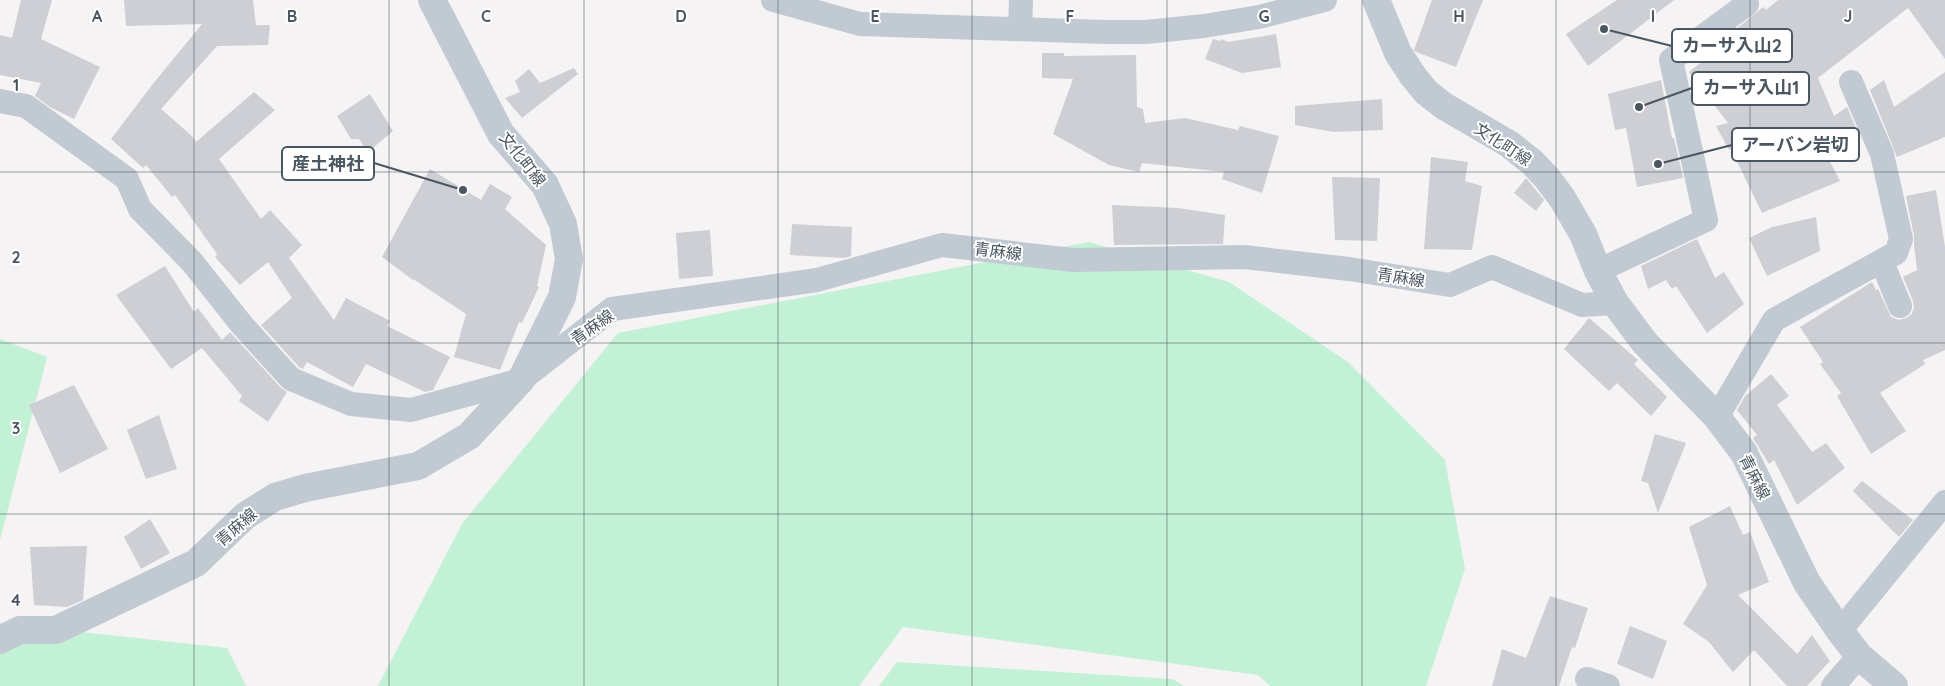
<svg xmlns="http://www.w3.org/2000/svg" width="1945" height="686" viewBox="0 0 1945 686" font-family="Quicksand,'Noto Sans JP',sans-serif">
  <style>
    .green { fill: #c3f1d5 }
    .building { fill: #cdcfd5 }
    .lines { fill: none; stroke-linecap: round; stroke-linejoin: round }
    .minor { stroke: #c1cad2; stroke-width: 24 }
    .tertiary { stroke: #c1cad2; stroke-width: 28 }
    .grid { fill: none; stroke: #4a5661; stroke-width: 1; stroke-opacity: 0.55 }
    .labels { text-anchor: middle; stroke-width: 4; stroke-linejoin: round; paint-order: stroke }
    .street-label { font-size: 16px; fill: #4a5661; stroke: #fff }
    .grid-label { font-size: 16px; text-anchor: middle; font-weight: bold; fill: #4a5661; stroke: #fff; stroke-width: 4; stroke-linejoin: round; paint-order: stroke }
    .leader { fill: none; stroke: #4a5661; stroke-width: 2 }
    .callout-dot { fill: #4a5661; stroke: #fff; stroke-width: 2 }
    .callout { fill: #fff; stroke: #4a5661; stroke-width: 2 }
    .callout-label { font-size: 18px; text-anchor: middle; font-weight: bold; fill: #4a5661 }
  </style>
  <rect width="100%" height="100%" fill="#f5f3f3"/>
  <!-- green -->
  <g class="green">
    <polygon points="1089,242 1229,282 1348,362 1445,460 1465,569 1426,686 1270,686 1258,675 903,627 859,686 378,686 462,524 618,333"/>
    <polygon points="0,339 47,357 0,540"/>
    <polygon points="0,623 227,648 246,686 0,686"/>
    <polygon points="897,662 1172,679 1184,686 879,686"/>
  </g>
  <!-- building -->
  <g class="building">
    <polygon points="21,0 52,0 41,39 100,67 74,119 50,107 35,96 41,83 0,75 0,35 12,38"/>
    <polygon points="124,0 253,0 256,25 270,25 268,45 217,46 161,109 192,136 196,142 254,92 275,110 219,159 261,219 270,210 302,245 289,258 334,320 346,298 390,321 387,326 450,357 433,390 425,392 366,364 353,387 307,362 303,369 299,367 261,325 292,298 268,262 240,285 215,257 217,254 175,195 172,197 146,165 143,168 111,139 152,85 202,24 126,26"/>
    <polygon points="1432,0 1483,0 1456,67 1416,52 1414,50"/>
    <polygon points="1617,0 1674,0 1588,66 1566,34"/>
    <polygon points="1778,0 1945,0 1945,59 1908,8 1818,78 1834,116 1847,107 1860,137 1826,154 1840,181 1762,213 1731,149 1729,150 1716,126 1728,123 1689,72 1725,43 1723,40 1763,7 1766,10"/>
    <polygon points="1276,34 1281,67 1242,73 1205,59 1213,39 1220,41 1221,39 1228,42"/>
    <polygon points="1042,53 1064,53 1064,56 1136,55 1137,107 1143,109 1145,123 1185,118 1238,130 1240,126 1279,136 1262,193 1222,179 1224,172 1142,163 1139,172 1109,165 1053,134 1073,79 1042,78"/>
    <polygon points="574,68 578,74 522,118 505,98 520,92 515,81 529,69 540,83"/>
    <polygon points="1945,72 1945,137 1897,157 1870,90 1884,80 1894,107"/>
    <polygon points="1661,80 1672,138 1674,138 1683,178 1637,187 1626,128 1615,130 1608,94"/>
    <polygon points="370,94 393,131 368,152 359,139 351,139 337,116"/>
    <polygon points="1382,99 1383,130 1334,132 1295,125 1295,106"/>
    <polygon points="1431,157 1468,162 1465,181 1482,186 1472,250 1424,249"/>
    <polygon points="430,169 481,200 490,184 512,197 505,209 546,245 537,286 539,287 522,323 519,322 500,370 454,357 466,314 413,279 413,280 382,257"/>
    <polygon points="1332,177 1380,178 1377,241 1335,240"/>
    <polygon points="1526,178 1544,200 1536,211 1514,193"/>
    <polygon points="1936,190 1945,247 1945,350 1923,360 1925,364 1880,393 1906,431 1871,454 1837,396 1841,393 1820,364 1823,362 1800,327 1872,282 1876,290 1878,289 1891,317 1899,320 1906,318 1911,315 1914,308 1913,301 1903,277 1917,270 1914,245 1914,236 1906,196"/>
    <polygon points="1112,205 1178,208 1225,215 1223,244 1114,245"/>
    <polygon points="1816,217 1820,251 1767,276 1749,238 1772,227"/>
    <polygon points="792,224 852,227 851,256 844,258 790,255"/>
    <polygon points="710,230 713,276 679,279 676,233"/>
    <polygon points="1697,239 1715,278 1724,272 1744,304 1707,333 1676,286 1672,289 1666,280 1648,289 1641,266"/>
    <polygon points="165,266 194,312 198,308 222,340 230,332 281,388 287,392 268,422 239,401 242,396 202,348 171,369 116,295"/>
    <polygon points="1589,318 1638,360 1634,364 1667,397 1651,416 1617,383 1609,391 1564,349"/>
    <polygon points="1771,374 1789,396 1777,405 1812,452 1826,443 1845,468 1797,505 1774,460 1769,464 1753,438 1757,435 1737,410 1745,396"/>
    <polygon points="74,385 108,449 60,473 29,405"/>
    <polygon points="159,415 177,469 146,479 127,430"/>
    <polygon points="1655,434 1686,443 1658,513 1648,483 1641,481"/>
    <polygon points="1862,481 1913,520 1899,537 1853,491"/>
    <polygon points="1730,506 1743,535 1750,532 1769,582 1738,595 1797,654 1812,635 1830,661 1807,686 1787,686 1754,650 1733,672 1709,642 1683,624 1707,585 1689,527"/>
    <polygon points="150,519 170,553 141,569 124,537"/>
    <polygon points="87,546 83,600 67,607 34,605 30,547"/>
    <polygon points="1550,596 1588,608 1575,648 1572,647 1559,686 1492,686 1502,649 1526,658"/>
    <polygon points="1630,626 1667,641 1653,679 1617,664"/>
  </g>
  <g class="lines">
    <!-- minor -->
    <g class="minor">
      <polyline points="773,0 860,24 1105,32 1146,32 1204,26 1259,17 1325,0"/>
      <polyline points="1020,29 1021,0"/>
      <polyline points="0,101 26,106 127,179 140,209 192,262 242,325 291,379 351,404 411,410 521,380 612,309 817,280 942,245 1073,260 1244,257 1349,269 1450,285 1492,267 1582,305 1615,303"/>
      <polyline points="1882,262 1900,306"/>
      <polyline points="1598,271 1706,220 1671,60 1747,4"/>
      <polyline points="1717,417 1774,320 1896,253 1901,239 1882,154 1851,82"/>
      <polyline points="1840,631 1945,502"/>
      <polyline points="1587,679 1608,686"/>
      <polyline points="1833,686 1859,656"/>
    </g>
    <!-- tertiary -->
    <g class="tertiary">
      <polyline points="1376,0 1398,53 1413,76 1426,92 1444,106 1509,144 1533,163 1547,178 1562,198 1583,234 1598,271 1615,303 1645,343 1717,417 1744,453 1807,583 1840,631 1859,656 1894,686"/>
      <polyline points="0,640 20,630 56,630 196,563 245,516 275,497 305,488 418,466 469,436 521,380 562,297 569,259 563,224 545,185 501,134 432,0"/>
    </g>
  </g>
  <!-- grid -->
  <path class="grid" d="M 194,0 L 194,686M 389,0 L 389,686M 584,0 L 584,686M 778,0 L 778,686M 972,0 L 972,686M 1167,0 L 1167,686M 1362,0 L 1362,686M 1556,0 L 1556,686M 1750,0 L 1750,686M 0,172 L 1945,172M 0,343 L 1945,343M 0,514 L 1945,514"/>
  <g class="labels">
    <!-- street labels -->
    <g class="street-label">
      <text transform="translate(1503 144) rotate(33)" y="6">文化町線</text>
      <text transform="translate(523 159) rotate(52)" y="6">文化町線</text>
      <text transform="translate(998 251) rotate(7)" y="6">青麻線</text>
      <text transform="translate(1401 277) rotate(9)" y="6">青麻線</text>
      <text transform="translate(592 327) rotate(-35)" y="6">青麻線</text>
      <text transform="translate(1755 477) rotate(63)" y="6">青麻線</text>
      <text transform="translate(236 527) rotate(-41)" y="6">青麻線</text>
    </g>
  </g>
  <g class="grid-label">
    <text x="97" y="22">A</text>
    <text x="292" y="22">B</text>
    <text x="486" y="22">C</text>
    <text x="681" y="22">D</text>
    <text x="875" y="22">E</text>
    <text x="1070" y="22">F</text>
    <text x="1264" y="22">G</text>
    <text x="1459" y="22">H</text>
    <text x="1653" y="22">I</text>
    <text x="1848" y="22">J</text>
    <text x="16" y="91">1</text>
    <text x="16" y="263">2</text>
    <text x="16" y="434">3</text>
    <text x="16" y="606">4</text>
  </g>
  <!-- callouts -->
  <path class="leader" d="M1604 29L1672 46M1639 107L1692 88M1658 164L1732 145M463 190L374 163"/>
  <g class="callout-dot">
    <circle cx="1604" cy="29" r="5"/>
    <circle cx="1639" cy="107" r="5"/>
    <circle cx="1658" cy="164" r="5"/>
    <circle cx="463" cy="190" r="5"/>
  </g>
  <g class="callout">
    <rect x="1672" y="29" width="120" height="33" rx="5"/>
    <rect x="1692" y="72" width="117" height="33" rx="5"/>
    <rect x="1732" y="128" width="127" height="33" rx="5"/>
    <rect x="282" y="147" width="92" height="33" rx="5"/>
  </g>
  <g class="callout-label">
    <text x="1732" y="52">カーサ入山2</text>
    <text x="1751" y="94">カーサ入山1</text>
    <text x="1795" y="151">アーバン岩切</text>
    <text x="328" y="170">産土神社</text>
  </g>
</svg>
